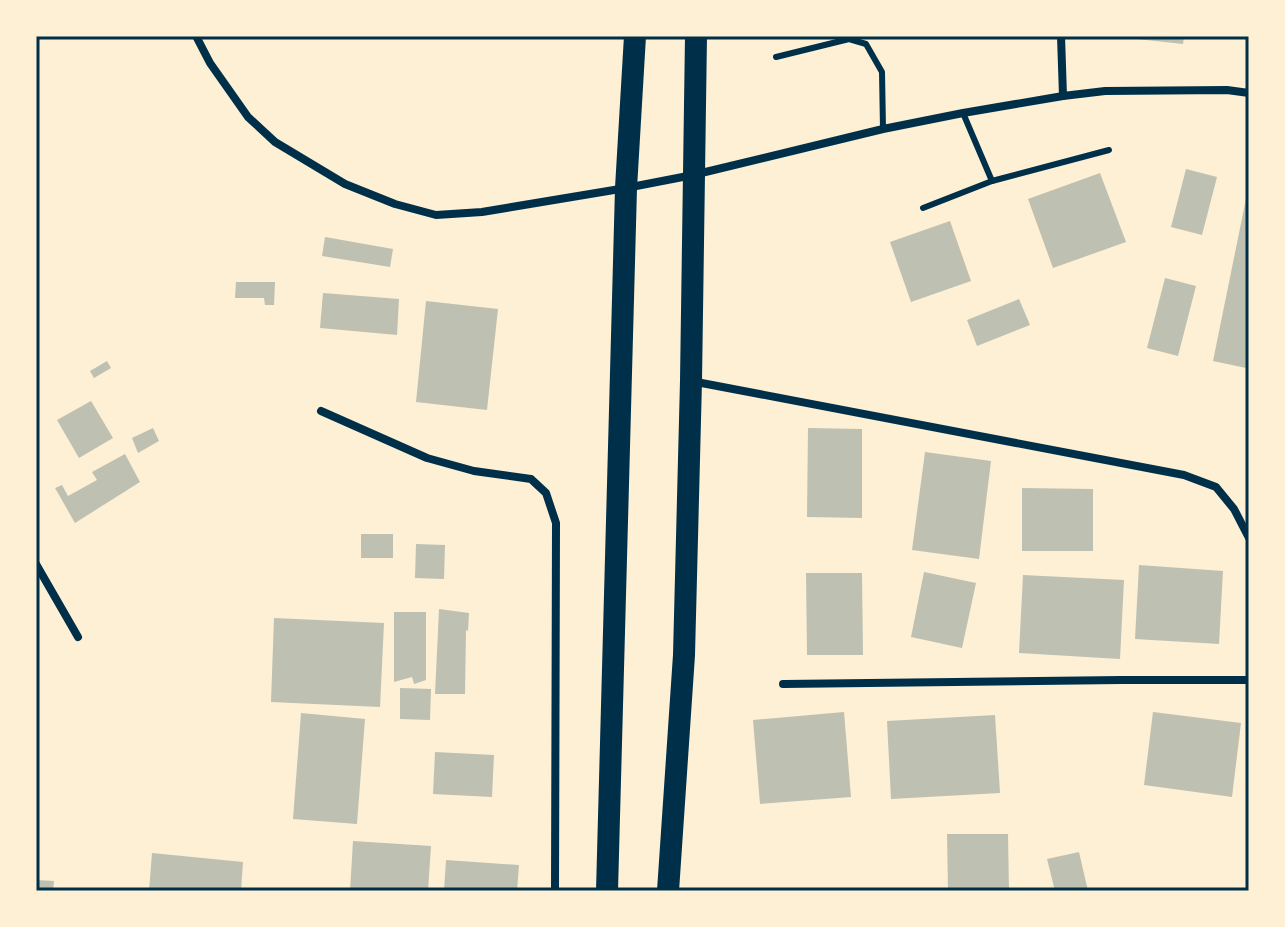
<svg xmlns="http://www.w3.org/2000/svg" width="1285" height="927" viewBox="0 0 1285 927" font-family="Commissioner,sans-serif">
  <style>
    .building { fill: #bec0b2 }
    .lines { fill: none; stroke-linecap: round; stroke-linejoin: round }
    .service { stroke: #003049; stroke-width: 6 }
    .minor { stroke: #003049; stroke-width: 8 }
    .trunk { stroke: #003049; stroke-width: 22 }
    .neatline { fill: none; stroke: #003049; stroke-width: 3 }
  </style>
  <rect width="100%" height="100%" fill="#fdf0d5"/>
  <!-- building -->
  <g class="building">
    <polygon points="1128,36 1184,36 1183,44 1128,38"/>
    <polygon points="1186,169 1217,177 1202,235 1171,227"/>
    <polygon points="1100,173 1126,242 1053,268 1028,199"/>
    <polygon points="1248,189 1249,189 1249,354 1246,368 1213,361"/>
    <polygon points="950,221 971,281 911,302 890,242"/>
    <polygon points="325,237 393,249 390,267 322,256"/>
    <polygon points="1165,278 1196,286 1178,356 1147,348"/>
    <polygon points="236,282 275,282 274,305 265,305 264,298 235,298"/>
    <polygon points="323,293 399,299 397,335 320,328"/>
    <polygon points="1019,299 1030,325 977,346 967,320"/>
    <polygon points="426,301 498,309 487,410 416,402"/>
    <polygon points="107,361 111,368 94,378 90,371"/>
    <polygon points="91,401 113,438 79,458 57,420"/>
    <polygon points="153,428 159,441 138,453 132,438"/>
    <polygon points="808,428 862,429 862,518 807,517"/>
    <polygon points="925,452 991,461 979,559 912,550"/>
    <polygon points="125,454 140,482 75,523 55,488 62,485 68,496 97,480 92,472"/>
    <polygon points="1022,488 1093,489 1093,551 1022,551"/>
    <rect x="361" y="534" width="32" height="24"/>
    <polygon points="416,544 445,545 444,579 415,578"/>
    <polygon points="1139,565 1223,571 1219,644 1135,639"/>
    <polygon points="924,572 976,583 962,648 911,637"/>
    <polygon points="806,573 862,573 863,655 807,655"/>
    <polygon points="1023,575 1124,580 1120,659 1019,653"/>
    <polygon points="439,609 469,613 468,631 466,630 465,694 435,694"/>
    <polygon points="394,612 426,612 426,680 414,684 412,677 394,682"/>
    <polygon points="274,618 384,623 380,707 271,702"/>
    <polygon points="400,688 431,689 430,720 400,719"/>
    <polygon points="844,712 851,797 760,804 753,720"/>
    <polygon points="1153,712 1241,723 1232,797 1144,785"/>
    <polygon points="301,713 365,719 357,824 293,819"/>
    <polygon points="995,715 1000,793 891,799 887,721"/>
    <polygon points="435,752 494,755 492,797 433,794"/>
    <polygon points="947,834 1008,834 1009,891 948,891"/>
    <polygon points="353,841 431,846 428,891 350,891"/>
    <polygon points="1079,852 1088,891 1055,891 1047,859"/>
    <polygon points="152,853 243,862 241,891 149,891"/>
    <polygon points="446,860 519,865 517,891 444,891"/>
    <polygon points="36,880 54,881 53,891 36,891"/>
  </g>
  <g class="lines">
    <!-- service -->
    <g class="service">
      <polyline points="776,57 849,39 866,44 882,72 883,129"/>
      <polyline points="992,181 1109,150"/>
      <polyline points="923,208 992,181 963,113"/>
    </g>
    <!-- minor -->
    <g class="minor">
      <polyline points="196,36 210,63 248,117 275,142 345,184 395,204 436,215 482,212 626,188 693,175 883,129 963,113 1063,96 1105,91 1227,90 1249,93"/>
      <polyline points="1061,36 1063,96"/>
      <polyline points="691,381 1184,475 1216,487 1234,509 1249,538"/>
      <polyline points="321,411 427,458 474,471 531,479 546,493 556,523 555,891"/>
      <polyline points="36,564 78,637"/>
      <polyline points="783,684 1121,680 1249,680"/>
    </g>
    <!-- trunk -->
    <g class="trunk">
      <polyline points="607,891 626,188 635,36"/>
      <polyline points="668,891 684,655 691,381 696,36"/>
    </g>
  </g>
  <!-- border -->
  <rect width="1285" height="927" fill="none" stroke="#fdf0d5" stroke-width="76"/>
  <rect x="38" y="38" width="1209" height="851" class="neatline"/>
</svg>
